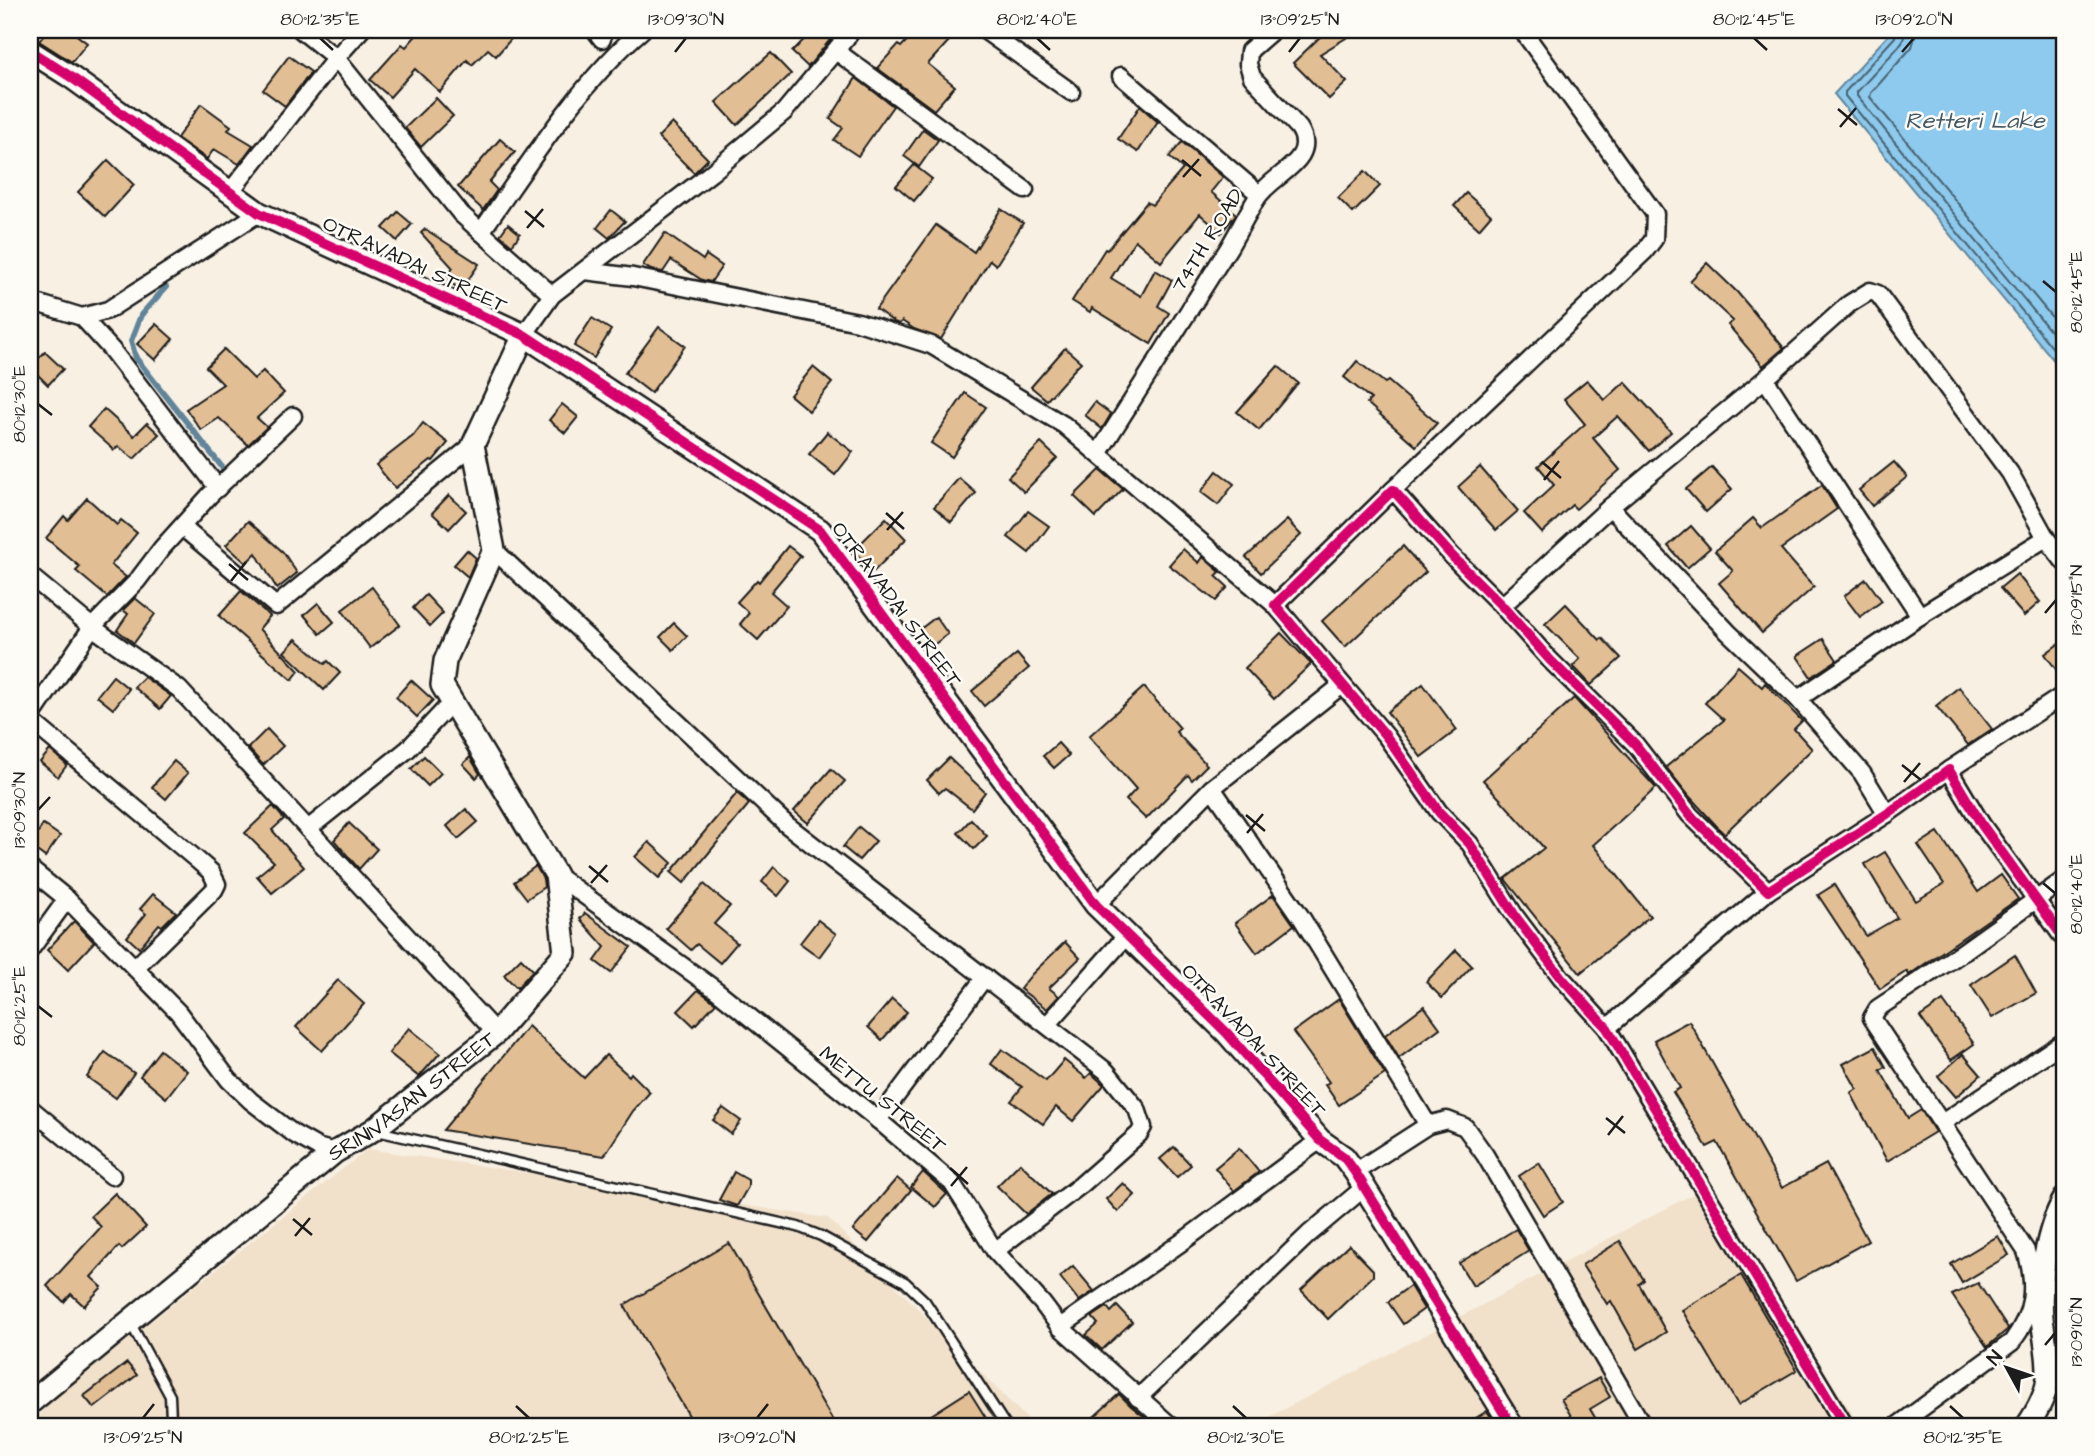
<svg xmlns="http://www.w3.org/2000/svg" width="2095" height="1456" viewBox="0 0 2095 1456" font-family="'Architects Daughter',sans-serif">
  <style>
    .built { fill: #f1e1cb }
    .water { fill: #8dcaee; stroke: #60849a; stroke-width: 2 }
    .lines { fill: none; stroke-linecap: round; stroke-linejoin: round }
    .shore { stroke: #496270; stroke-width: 2 }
    .stream { stroke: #60849a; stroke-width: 6 }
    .building { fill: #e2be94; stroke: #1c1c1c; stroke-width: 2 }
    .service-casing { stroke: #1c1c1c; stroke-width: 13 }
    .minor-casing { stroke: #1c1c1c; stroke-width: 21 }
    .tertiary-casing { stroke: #1c1c1c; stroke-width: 26 }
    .service { stroke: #fdfcf7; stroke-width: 8 }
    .minor { stroke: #fdfcf7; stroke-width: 16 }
    .tertiary { stroke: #fdfcf7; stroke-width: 21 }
    .cycleway-casing { stroke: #fdfcf7; stroke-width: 15 }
    .cycleway { stroke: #d6006c; stroke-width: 10 }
    .ticks { fill: none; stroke: #1c1c1c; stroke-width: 2.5 }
    .labels { text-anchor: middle; stroke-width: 5; stroke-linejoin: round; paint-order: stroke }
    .street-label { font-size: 21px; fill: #1c1c1c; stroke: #fdfcf7 }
    .water-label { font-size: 23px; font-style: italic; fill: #445966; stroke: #fdfcf7 }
    .neatline { fill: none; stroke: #1c1c1c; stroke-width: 2.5 }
    .ticks-label { font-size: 18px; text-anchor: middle; fill: #1c1c1c }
  </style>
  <rect width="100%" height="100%" fill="#f8f0e3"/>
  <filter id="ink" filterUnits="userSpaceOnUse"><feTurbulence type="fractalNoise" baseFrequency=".0143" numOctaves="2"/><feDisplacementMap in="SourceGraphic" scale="14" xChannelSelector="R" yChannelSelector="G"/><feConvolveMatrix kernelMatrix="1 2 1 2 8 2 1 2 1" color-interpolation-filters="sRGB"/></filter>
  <g filter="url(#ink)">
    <!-- built -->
    <g class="built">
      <polygon points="368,1149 828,1218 1034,1426 31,1426 48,1403"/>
      <polygon points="1707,1187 1860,1426 1252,1426"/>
    </g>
    <!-- water -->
    <polygon class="water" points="1893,30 2065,30 2065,374 1834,94"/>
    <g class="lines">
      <!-- shore -->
      <g class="shore">
        <polyline points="1897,30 1895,37 1845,92 1845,96 2065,363"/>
        <polyline points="1906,30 1902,43 1857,92 1857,96 2065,349"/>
        <polyline points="1917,30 1912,47 1871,93 1870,97 2065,333"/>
      </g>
      <!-- stream -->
      <polyline class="stream" points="166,287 141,315 131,341 136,358 222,467"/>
    </g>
    <!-- building -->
    <g class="building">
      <polygon points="48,30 70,30 87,43 72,62 39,41"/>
      <polygon points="421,30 519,30 496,56 488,49 472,65 467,60 440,92 415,69 390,97 370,80 402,44 406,47"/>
      <polygon points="813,30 819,30 830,40 808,67 792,52"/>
      <polygon points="917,30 959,30 928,64 955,86 934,110 877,68 898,45 901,47"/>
      <polygon points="1327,30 1359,30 1320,54 1347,82 1329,99 1293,63"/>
      <polygon points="771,53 791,74 737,125 716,102"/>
      <polygon points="289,56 311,72 285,106 263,90"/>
      <polygon points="856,78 893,106 858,156 834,140 843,128 830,119"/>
      <polygon points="436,98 453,116 421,147 405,128"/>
      <polygon points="201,104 231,126 228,130 253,145 239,164 214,149 207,159 177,138"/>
      <polygon points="1140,106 1158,122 1138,152 1118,139"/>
      <polygon points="672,123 708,159 694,173 658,137"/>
      <polygon points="923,129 938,140 919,167 904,156"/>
      <polygon points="500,139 515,152 489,182 497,190 483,210 458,187"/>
      <polygon points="1182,142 1223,177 1211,192 1236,214 1221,233 1200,214 1161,262 1135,240 1111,278 1141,296 1155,270 1172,280 1158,306 1169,313 1151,344 1092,308 1090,312 1072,301 1105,249 1107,250 1147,202 1152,205 1183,169 1169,157"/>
      <polygon points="108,160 134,185 105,217 78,192"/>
      <polygon points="914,165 932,179 914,201 896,186"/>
      <polygon points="1365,171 1380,186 1353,213 1338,198"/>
      <polygon points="1466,193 1491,215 1479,229 1454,206"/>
      <polygon points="1001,209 1023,223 996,265 990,260 941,339 914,329 902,321 899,324 894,322 876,309 936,225 974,252"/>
      <polygon points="611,210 625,221 609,238 597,228"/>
      <polygon points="398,212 412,224 397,241 383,228"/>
      <polygon points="508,224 520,234 512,245 500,235"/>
      <polygon points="425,229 479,264 461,290 445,279 453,268 421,233"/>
      <polygon points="665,233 703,260 706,255 722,266 711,282 702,280 671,260 663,272 651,270 643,265"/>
      <polygon points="1707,263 1737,292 1784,348 1763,366 1728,325 1733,321 1690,281"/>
      <polygon points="592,318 611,330 594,358 574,346"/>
      <polygon points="156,324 173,339 155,360 137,344"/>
      <polygon points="659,327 685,346 651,393 625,373"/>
      <polygon points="1065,348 1081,362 1047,400 1031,387"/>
      <polygon points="224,349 254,379 263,371 284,393 257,418 267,427 248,445 219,418 201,430 186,409 223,384 206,367"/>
      <polygon points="45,352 63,369 48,385 30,367"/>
      <polygon points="1357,361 1385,383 1388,381 1437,423 1416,446 1367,403 1371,399 1344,377"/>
      <polygon points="1278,366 1298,383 1259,430 1237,412"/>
      <polygon points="813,367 832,383 809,411 790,395"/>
      <polygon points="1587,380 1605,400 1625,382 1671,432 1649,451 1618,416 1593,438 1620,470 1576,509 1572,505 1542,533 1524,513 1554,485 1538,466 1585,424 1564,399"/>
      <polygon points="965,393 986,407 952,457 931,443"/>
      <polygon points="1095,402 1111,414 1102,429 1085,415"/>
      <polygon points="562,404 578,417 565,433 549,420"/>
      <polygon points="104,409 134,436 147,423 159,434 134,459 118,446 114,450 88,427"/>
      <polygon points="423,423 448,443 433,461 431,460 395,488 376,465 413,436"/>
      <polygon points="827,432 853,452 835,475 809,454"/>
      <polygon points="1041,443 1057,458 1024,492 1008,477"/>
      <polygon points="1894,462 1907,477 1872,506 1859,490"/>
      <polygon points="1480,467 1518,511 1496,530 1458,487"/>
      <polygon points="1712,467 1732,489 1706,512 1686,489"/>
      <polygon points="1100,470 1123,489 1096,517 1074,496"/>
      <polygon points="1217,471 1234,484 1218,505 1201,492"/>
      <polygon points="959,478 976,493 951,522 934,507"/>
      <polygon points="1822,485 1837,509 1781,549 1814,587 1762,633 1719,583 1733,571 1715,551 1753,518 1762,528"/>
      <polygon points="449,495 466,511 449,529 432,513"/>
      <polygon points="87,498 117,525 121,520 137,533 111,565 126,577 107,597 76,571 80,567 46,538 64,516 68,520"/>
      <polygon points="1028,511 1049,526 1029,553 1008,537"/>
      <polygon points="886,518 906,539 874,571 853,551"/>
      <polygon points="1287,520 1301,535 1261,573 1246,557"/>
      <polygon points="248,521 283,552 297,573 277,589 256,553 246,563 226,545"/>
      <polygon points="1691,526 1710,548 1687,568 1668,546"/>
      <polygon points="788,546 801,556 771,592 787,606 758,640 740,624 749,613 737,602 757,580 759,582"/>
      <polygon points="1403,546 1426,572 1345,647 1322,621"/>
      <polygon points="1183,549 1199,563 1203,557 1220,572 1216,576 1228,587 1216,601 1169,565"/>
      <polygon points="467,550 476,558 468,577 454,565"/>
      <polygon points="2017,574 2040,602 2024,616 2000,588"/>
      <polygon points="1866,579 1882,601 1860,617 1844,596"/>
      <polygon points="372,587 400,625 370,648 342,610"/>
      <polygon points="241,591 270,616 259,629 299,671 292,680 219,616"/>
      <polygon points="426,595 443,613 430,626 413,608"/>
      <polygon points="135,598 155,614 134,643 117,630 128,614 123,610"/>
      <polygon points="318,603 334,622 320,634 304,615"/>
      <polygon points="1566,604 1600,640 1602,638 1621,658 1591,685 1573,666 1580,659 1545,624"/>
      <polygon points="936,617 948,634 932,646 919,630"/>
      <polygon points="674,623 687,636 673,650 660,637"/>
      <polygon points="1281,633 1311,664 1274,699 1245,668"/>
      <polygon points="296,639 325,664 328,661 340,673 324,690 284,652"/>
      <polygon points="1823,639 1837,660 1811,677 1797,656"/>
      <polygon points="2065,639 2065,682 2045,654"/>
      <polygon points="1017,654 1029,668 984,706 972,691"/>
      <polygon points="1738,666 1762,687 1765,683 1802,721 1794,729 1812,749 1724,834 1690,797 1666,767 1724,720 1705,703"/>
      <polygon points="113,676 129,689 113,709 97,696"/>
      <polygon points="144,677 171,696 160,709 134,687"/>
      <polygon points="411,680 433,700 417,717 396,697"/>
      <polygon points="1423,684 1457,730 1421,757 1387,712"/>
      <polygon points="1144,687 1180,728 1176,732 1207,765 1192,780 1188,775 1146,819 1126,800 1136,789 1089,736"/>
      <polygon points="1959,687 1992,729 1968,745 1936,706"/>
      <polygon points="1574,698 1656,788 1593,845 1650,916 1580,973 1505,879 1544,848 1483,780"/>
      <polygon points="267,729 283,746 263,765 248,748"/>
      <polygon points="1058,743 1069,755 1054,768 1043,756"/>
      <polygon points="50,750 67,765 58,777 40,762"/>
      <polygon points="424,756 441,773 428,786 411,769"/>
      <polygon points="470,757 480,774 476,778 463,764"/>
      <polygon points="949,758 985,792 972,809 945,788 939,793 927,780"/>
      <polygon points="174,761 188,773 166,799 152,787"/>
      <polygon points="831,769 845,781 808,823 794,811"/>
      <polygon points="737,793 749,804 684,883 671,872"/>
      <polygon points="273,806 284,819 272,830 304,867 272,893 257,876 274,862 245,833"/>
      <polygon points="466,809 478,822 458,839 447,826"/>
      <polygon points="971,819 987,836 974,849 958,833"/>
      <polygon points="349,823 377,849 359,869 334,840"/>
      <polygon points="43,824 60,836 45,857 30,846"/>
      <polygon points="859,827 876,841 859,860 843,847"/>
      <polygon points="1938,832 1978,892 2001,875 2018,899 1909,975 1907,971 1880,989 1818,895 1834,885 1866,936 1897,918 1865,864 1885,852 1916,901 1944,884 1918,845"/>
      <polygon points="649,842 672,863 659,878 635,857"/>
      <polygon points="536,866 543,879 544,887 527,899 514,882"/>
      <polygon points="774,867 790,881 778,896 762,882"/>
      <polygon points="704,884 730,906 714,924 737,943 720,963 697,944 691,950 666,928"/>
      <polygon points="153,894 176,912 162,926 159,924 139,948 127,937 146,914 140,909"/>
      <polygon points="1273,895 1294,925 1257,953 1235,923"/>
      <polygon points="585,913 631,947 611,973 595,961 605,947 580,919"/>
      <polygon points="818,920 836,934 819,957 800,943"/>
      <polygon points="74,921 94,942 68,970 47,950"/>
      <polygon points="1065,942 1080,958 1049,988 1059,996 1047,1009 1020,989 1032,974"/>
      <polygon points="1456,950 1472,966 1442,998 1426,982"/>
      <polygon points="2015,955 2036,993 1992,1018 1971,985"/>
      <polygon points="521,958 533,970 517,988 504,975"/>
      <polygon points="338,980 364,1004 322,1051 296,1027"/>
      <polygon points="698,990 716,1003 694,1026 678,1011"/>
      <polygon points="892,999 907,1012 882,1040 868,1027"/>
      <polygon points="1339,999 1385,1074 1339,1105 1325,1085 1329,1082 1293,1032"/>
      <polygon points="1943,1001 1974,1044 1951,1060 1920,1017"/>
      <polygon points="1424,1006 1440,1028 1399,1058 1385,1035"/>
      <polygon points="1689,1021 1782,1188 1826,1164 1868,1241 1796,1281 1717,1142 1707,1147 1673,1092 1680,1088 1654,1040"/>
      <polygon points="528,1026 584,1078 606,1055 629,1076 631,1073 650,1092 633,1111 604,1156 443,1130"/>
      <polygon points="409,1028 440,1053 419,1077 389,1053"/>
      <polygon points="1875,1047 1886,1067 1880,1070 1908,1118 1921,1110 1935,1132 1887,1161 1851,1093 1857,1089 1843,1064"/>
      <polygon points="1002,1049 1046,1081 1064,1060 1086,1078 1091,1073 1104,1085 1073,1121 1056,1107 1043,1124 1011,1101 1022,1087 991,1064"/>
      <polygon points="160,1050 187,1071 166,1098 140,1076"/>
      <polygon points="105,1052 134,1073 116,1098 87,1077"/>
      <polygon points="1963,1054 1981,1075 1956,1097 1938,1076"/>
      <polygon points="723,1108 741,1121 731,1134 713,1120"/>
      <polygon points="1174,1147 1191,1165 1177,1177 1160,1159"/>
      <polygon points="1239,1148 1259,1172 1234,1191 1215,1168"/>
      <polygon points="1020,1163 1052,1194 1026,1214 997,1186"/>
      <polygon points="1539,1163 1563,1202 1543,1215 1519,1176"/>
      <polygon points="734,1172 748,1180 748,1187 737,1206 719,1200"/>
      <polygon points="923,1172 947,1194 935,1207 911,1187"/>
      <polygon points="897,1178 911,1190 868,1242 853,1230"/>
      <polygon points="1123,1183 1135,1195 1118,1212 1106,1199"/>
      <polygon points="115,1193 146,1227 122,1249 119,1246 91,1277 102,1287 84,1306 71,1294 64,1302 47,1286 101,1227 91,1216"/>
      <polygon points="1516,1229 1529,1251 1473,1286 1459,1263"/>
      <polygon points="1998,1236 2009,1255 1962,1283 1951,1264"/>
      <polygon points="1620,1241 1644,1280 1639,1284 1666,1332 1638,1349 1611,1301 1607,1304 1582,1265"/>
      <polygon points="729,1243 836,1426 695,1426 624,1305"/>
      <polygon points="1349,1245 1373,1270 1373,1276 1328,1319 1301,1290"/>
      <polygon points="1073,1266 1094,1291 1079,1301 1060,1277"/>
      <polygon points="1741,1275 1797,1370 1738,1405 1682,1310"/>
      <polygon points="1978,1283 2008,1329 1987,1347 1952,1295"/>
      <polygon points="1410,1286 1424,1309 1403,1324 1388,1302"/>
      <polygon points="1117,1306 1132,1322 1102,1350 1086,1335 1098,1324 1092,1317 1107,1307 1111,1312"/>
      <polygon points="127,1363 137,1375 94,1408 84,1396"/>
      <polygon points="1599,1378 1610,1397 1590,1409 1600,1426 1577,1426 1561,1399"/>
      <polygon points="969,1391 991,1426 914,1426"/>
      <polygon points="1119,1394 1131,1406 1156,1426 1084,1426"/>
      <polygon points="1487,1411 1497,1426 1463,1426"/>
    </g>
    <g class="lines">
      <defs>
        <g id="service">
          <polyline points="377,1131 798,1227 821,1236 905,1282 925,1301 1006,1426"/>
          <polyline points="131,1324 170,1396 171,1419 169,1426"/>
        </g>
        <g id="minor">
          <polyline points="301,30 336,58 361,30"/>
          <polyline points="595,30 602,39"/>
          <polyline points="984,30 1071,92"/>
          <polyline points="836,51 1025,190"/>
          <polyline points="1121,76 1259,194"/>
          <polyline points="230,192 336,58 461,214 552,295"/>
          <path d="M 481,232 C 528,165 580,82 642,30"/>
          <polyline points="585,271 633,277 858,322 931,345 1064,425 1275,605"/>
          <polyline points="30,301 82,317 108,310 259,213"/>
          <polyline points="82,317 111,349 218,488"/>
          <polyline points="524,335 552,295 711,173 784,112 850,33 846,30"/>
          <polyline points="1765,379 1920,616"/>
          <path d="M 1098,454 C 1141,385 1185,317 1228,249 C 1238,232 1247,214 1257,198 C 1272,174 1320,160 1299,128 L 1252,77 L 1248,64 L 1249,51 L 1273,30"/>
          <polyline points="1393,490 1644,252 1654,239 1655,214 1522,30"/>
          <polyline points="1610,507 1765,379 1849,304 1870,291 1878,294 2010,473 2046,538 2065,563"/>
          <polyline points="182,527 276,606 473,445"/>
          <polyline points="494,550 787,825 1106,1071 1137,1109 1143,1127 1139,1134 1081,1185 995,1251"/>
          <polyline points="30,576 92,627 179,689 308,829 408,749 452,702"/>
          <polyline points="1502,606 1610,507 1728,632 1798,699 1862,773 1887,814"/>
          <polyline points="1798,699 1920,616 2046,538"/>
          <polyline points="30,718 92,627 137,581 162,548 210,495 293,416"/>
          <polyline points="30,720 196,859 211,872 217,884 214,890 135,968"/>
          <polyline points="1949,770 2065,694"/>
          <polyline points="1212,788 1301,917 1428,1125"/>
          <polyline points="308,829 496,1033"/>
          <polyline points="30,869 67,899 30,950"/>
          <polyline points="556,875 716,990 878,1120 952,1183 995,1251 1042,1303 1060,1327 1171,1426"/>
          <polyline points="67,899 178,1012 229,1080 251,1101 294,1134 317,1147 335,1152"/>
          <polyline points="1096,905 1212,788 1342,685"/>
          <polyline points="1048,1024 1127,935"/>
          <polyline points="1607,1028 1768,891"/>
          <polyline points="30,1108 112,1176"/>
          <polyline points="878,1120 985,977"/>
          <polyline points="1942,1123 2065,1041"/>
          <polyline points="1355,1172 1428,1125 1447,1120 1465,1127 1485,1155 1643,1426"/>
          <polyline points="1060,1327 1182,1242 1320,1140"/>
          <polyline points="1138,1398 1309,1234 1365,1187"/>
          <polyline points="1845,1426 1607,1028 1561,977 1515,916 1470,844 1439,812 1386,736 1275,605 1393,490 1452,556 1502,606 1550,660 1635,744 1690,815 1768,891 1887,814 1949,770 1982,825 2065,940"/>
          <path d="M 1897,1426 L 2012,1342 C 2034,1312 2037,1287 2026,1251 L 1872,1018 L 1878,1008 L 1957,956 L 2065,879"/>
        </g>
        <g id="tertiary">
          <polyline points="30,51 71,77 259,213 524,335 820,530 1096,905 1227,1033 1320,1140 1344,1157 1355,1172 1512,1426"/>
          <path id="s1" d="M 30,1403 L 335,1152 L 373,1130 L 496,1033 L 565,953 L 556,875 L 442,685 L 445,661 L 494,550 L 473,445 L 524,335"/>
          <path d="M 2027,1426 C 2036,1413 2047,1393 2048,1377 C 2049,1358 2044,1337 2042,1318 C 2039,1281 2046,1230 2065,1198"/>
        </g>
      </defs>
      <!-- service casing -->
      <use href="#service" class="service-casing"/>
      <!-- minor casing -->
      <use href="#minor" class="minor-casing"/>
      <!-- tertiary casing -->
      <use href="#tertiary" class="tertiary-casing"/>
      <!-- service -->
      <use href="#service" class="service"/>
      <!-- minor -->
      <use href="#minor" class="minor"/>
      <!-- tertiary -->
      <use href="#tertiary" class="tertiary"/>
      <defs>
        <g id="cycleway">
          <polyline points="30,51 71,77 259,213 524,335 820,530 1096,905 1227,1033 1320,1140 1344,1157 1355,1172 1512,1426"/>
          <polyline points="1845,1426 1607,1028 1561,977 1515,916 1470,844 1439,812 1386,736 1275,605 1393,490 1452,556 1502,606 1550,660 1635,744 1690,815 1768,891 1887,814 1949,770 1982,825 2065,940"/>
        </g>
      </defs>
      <!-- cycleway casing -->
      <use href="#cycleway" class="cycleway-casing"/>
      <!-- cycleway -->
      <use href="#cycleway" class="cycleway"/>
    </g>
  </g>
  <!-- ticks -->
  <path class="ticks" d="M 320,38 L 333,50M 1037,38 L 1050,50M 1754,38 L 1767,50M 675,52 L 686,38M 1289,52 L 1300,38M 1902,52 L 1914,38M 1838,109 L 1857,125M 1840,127 L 1856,108M 1182,160 L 1201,176M 1183,177 L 1199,159M 525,211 L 544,227M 527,228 L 543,209M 2043,281 L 2056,292M 38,404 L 52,415M 1542,462 L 1561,478M 1544,480 L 1559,461M 886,513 L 904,529M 887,530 L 903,512M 229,564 L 248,580M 231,581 L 246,562M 2045,613 L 2056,600M 1902,765 L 1921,780M 1904,782 L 1920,763M 38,810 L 50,797M 1246,815 L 1265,831M 1247,833 L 1263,814M 589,866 L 608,882M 591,883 L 607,865M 2043,883 L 2056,894M 38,1006 L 52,1017M 1606,1118 L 1625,1133M 1608,1135 L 1623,1116M 950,1168 L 968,1184M 951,1186 L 967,1167M 293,1219 L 312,1235M 295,1236 L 310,1218M 2045,1345 L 2056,1332M 516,1406 L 529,1418M 1233,1406 L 1246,1418M 1950,1406 L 1963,1418M 143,1418 L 154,1404M 757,1418 L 768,1404"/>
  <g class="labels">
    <!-- street labels -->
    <g class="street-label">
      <text transform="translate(1207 240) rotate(-58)" y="7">74TH ROAD</text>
      <text transform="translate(415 264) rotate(25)" y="7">OTRAVADAI STREET</text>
      <text transform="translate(897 604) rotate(53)" y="7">OTRAVADAI STREET</text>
      <text transform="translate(1254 1040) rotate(47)" y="7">OTRAVADAI STREET</text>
      <text dy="7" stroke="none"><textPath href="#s1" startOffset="490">SRINIVASAN STREET</textPath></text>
      <text transform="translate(883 1099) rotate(39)" y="7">METTU STREET</text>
    </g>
    <!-- water labels -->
    <g class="water-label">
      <text x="1975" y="128">Retteri Lake</text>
    </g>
  </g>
  <!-- margin -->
  <rect width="2095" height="1456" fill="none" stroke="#fdfcf7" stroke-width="77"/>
  <!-- north arrow -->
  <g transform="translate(2007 1368) rotate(310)" stroke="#fdfcf7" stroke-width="5" paint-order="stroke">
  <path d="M0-5L12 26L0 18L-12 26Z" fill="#1c1c1c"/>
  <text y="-10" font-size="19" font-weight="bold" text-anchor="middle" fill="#1c1c1c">N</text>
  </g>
  <rect x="38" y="38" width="2018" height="1380" class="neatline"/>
  <g class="ticks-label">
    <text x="320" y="25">80°12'35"E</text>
    <text x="686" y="25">13°09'30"N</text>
    <text x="1037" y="25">80°12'40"E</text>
    <text x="1300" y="25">13°09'25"N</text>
    <text x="1754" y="25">80°12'45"E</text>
    <text x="1914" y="25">13°09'20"N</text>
    <text transform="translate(2076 292) rotate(-90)" y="6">80°12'45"E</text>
    <text transform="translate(19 404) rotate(-90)" y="6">80°12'30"E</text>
    <text transform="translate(2076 600) rotate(-90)" y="6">13°09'15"N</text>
    <text transform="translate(19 810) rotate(-90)" y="6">13°09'30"N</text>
    <text transform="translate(2076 894) rotate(-90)" y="6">80°12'40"E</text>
    <text transform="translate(19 1006) rotate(-90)" y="6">80°12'25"E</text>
    <text transform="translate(2076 1332) rotate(-90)" y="6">13°09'10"N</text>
    <text x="143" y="1443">13°09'25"N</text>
    <text x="529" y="1443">80°12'25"E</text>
    <text x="757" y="1443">13°09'20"N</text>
    <text x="1246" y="1443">80°12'30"E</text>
    <text x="1963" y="1443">80°12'35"E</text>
  </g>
</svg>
